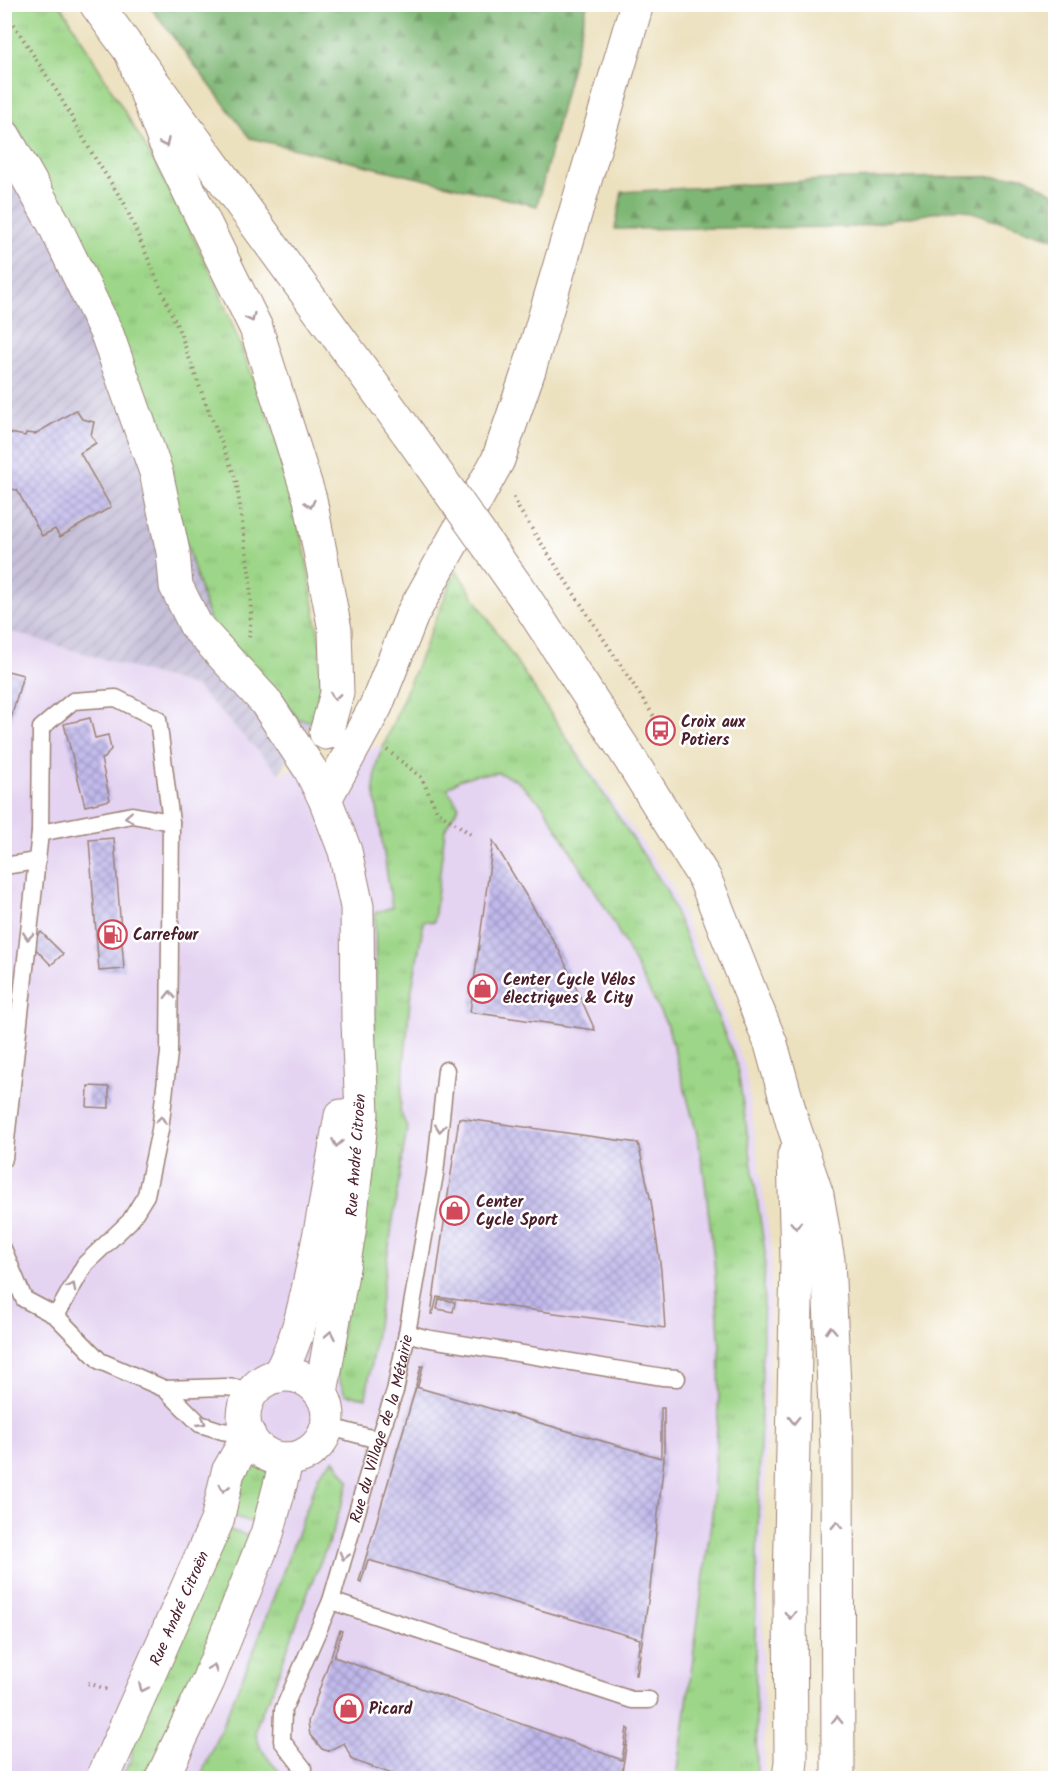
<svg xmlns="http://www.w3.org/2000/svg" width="1060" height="1783" viewBox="0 0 1060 1783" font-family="Kalam,sans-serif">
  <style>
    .built { fill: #e4d3f1 }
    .industrial { fill: url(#industrial-furrows) }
    .grass { fill: url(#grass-tufts); stroke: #747a5a; stroke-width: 1.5 }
    .forest { fill: url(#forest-firs); stroke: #646b50; stroke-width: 1.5 }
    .building { fill: url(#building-cross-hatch) }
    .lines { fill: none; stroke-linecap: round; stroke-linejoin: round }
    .service-casing { stroke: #9b8075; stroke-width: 19 }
    .minor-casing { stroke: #9b8075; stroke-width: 35 }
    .secondary-casing { stroke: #9b8075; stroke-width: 35 }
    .path { stroke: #9b8075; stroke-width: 4; stroke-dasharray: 1.5 4.5; stroke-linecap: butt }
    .service { stroke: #fff; stroke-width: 16 }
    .minor { stroke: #fff; stroke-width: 33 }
    .secondary { stroke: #fff; stroke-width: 33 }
    .secondary-bridge-casing { stroke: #9b8075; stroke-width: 35; stroke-linecap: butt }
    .secondary-bridge { stroke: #fff; stroke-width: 33 }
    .oneway { stroke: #ae9aa0 }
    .labels { text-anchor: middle; stroke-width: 5; stroke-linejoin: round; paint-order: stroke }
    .poi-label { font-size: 16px; font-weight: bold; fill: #4a1f2b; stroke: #fff; text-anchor: start }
    .street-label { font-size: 16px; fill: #4a1f2b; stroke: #fff }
  </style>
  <defs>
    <pattern id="industrial-furrows" width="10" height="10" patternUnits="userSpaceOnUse" patternTransform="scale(1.5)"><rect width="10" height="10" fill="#c6c0d9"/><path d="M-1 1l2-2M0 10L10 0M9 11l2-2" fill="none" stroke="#aca5ba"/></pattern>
    <pattern id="grass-tufts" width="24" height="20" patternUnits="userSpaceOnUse" patternTransform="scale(1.5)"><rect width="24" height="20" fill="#9dd688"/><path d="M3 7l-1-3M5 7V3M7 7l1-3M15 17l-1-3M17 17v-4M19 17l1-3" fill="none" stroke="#89b776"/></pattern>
    <pattern id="forest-firs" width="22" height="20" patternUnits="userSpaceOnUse" patternTransform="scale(1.5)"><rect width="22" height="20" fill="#7eb774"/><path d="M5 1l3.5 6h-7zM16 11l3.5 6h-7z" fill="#69945f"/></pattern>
    <pattern id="building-cross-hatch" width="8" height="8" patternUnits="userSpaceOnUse" patternTransform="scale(1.5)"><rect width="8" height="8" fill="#c0b9ec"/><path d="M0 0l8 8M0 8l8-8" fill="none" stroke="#9e96bf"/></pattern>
  </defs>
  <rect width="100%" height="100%" fill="#fff"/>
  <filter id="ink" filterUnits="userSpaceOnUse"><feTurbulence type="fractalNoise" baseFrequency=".0167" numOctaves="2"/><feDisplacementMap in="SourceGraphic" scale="12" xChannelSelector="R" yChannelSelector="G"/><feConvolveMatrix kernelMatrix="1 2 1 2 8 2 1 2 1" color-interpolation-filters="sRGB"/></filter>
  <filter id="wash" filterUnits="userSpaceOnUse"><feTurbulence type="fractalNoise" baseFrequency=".008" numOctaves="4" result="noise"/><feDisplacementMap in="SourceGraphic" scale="24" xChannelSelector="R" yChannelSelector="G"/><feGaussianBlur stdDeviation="1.35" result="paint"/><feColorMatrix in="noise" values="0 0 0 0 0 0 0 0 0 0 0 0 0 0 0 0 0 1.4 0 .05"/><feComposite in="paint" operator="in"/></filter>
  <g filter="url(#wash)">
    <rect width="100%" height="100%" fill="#ece1bf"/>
    <!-- built -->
    <polygon class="built" points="4,630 196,687 279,773 543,702 670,882 745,1066 772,1253 762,1587 765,1778 5,1778"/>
    <!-- industrial -->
    <polygon class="industrial" points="4,108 18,129 138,381 210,622 280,695 298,719 312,721 279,773 196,687 5,630"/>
    <!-- grass -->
    <g class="grass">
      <polygon points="5,5 61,5 159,169 216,283 276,436 305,551 320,644 321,698 312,721 298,719 280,695 210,622 138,381 18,129 5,108"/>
      <polygon points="456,570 666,889 737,1064 765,1252 755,1638 757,1778 677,1778 712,1515 719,1394 720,1350 714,1260 704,1174 697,1134 668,1027 608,912 543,805 516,780 499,773 474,775 459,780 447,789 459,806 445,829 434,922 424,921 410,1000 400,1111 407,1127 366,1398 345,1394 335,1369 368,1158 376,996 375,913 392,907 374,788 377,762"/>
      <path d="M 334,1459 L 349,1481 L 332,1534 L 307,1594 L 270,1697 C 264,1705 256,1722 256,1733 C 257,1748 272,1764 282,1774 L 280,1778 L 200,1778 L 254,1650 L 319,1475 Z"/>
      <polygon points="255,1467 263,1468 269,1474 257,1524 230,1515 247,1469"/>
      <polygon points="226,1529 255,1538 150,1778 121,1778 132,1757 131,1730"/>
    </g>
    <!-- forest -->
    <g class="forest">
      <polygon points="149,5 587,5 537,206 250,138"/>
      <polygon points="1023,176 1055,194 1055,239 960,208 854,227 615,229 622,192 840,179"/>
    </g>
    <g id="blocks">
      <!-- building -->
      <g class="building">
        <polygon points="76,410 82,419 94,422 91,435 96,443 80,453 111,507 60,537 55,529 42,536 17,490 4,488 4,432 25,436 26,433 35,434"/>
        <polygon points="4,670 23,675 5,740 4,739"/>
        <polygon points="90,718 95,738 108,735 111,749 105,758 101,759 110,800 85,806 64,724"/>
        <polygon points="114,838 124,969 99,971 89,840"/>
        <polygon points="493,841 559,950 595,1030 470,1012"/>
        <polygon points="41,932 63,954 51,965 30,943"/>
        <polygon points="88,1086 109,1087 109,1108 87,1107"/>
        <polygon points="459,1118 638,1143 651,1201 661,1270 665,1328 437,1297 433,1314 431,1314"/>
        <polygon points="439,1299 455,1302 453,1312 437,1309"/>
        <polygon points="421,1366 423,1366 418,1386 416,1385"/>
        <polygon points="416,1387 661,1458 661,1408 664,1408 664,1459 650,1588 637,1675 635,1675 640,1639 368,1560 361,1582 359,1581"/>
        <polygon points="340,1630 342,1631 334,1657 622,1760 627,1728 629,1729 621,1778 404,1778 352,1760 344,1743 328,1751 322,1749 310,1735 308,1722"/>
      </g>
    </g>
  </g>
  <g filter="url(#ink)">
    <use href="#blocks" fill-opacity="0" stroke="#9b8075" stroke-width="1.5"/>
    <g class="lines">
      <defs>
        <g id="service">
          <polyline points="40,833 41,728 73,701 116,698 158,719 171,822"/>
          <polyline points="4,866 36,861"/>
          <polyline points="4,1158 40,833 132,815 171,822 169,1053 160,1130 146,1195 130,1221 85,1264 56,1316 24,1299 4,1251"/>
          <polyline points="56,1316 100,1361 165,1389 200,1424 222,1431 249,1435"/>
          <polyline points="407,1333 425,1338 663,1377 677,1378"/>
          <polyline points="165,1389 225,1387 255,1390"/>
          <polyline points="327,1426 378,1440"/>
          <polyline points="331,1601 632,1700 649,1700"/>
          <path id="s1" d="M 303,1768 L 282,1741 L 283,1710 L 331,1601 L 378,1440 L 395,1391 L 407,1333 L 435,1174 L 446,1070"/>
        </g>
        <g id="minor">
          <polyline points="4,136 53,222 107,334 156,472 173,552 176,586 196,626 265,701 310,769 325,799 345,851 357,907 358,1023 362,1113 349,1233 321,1393"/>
          <polyline points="325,799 376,706 412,615 498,460 529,370 637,4"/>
          <circle cx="286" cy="1417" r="42"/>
          <path d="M 278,1376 C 298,1341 305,1305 313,1266 C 324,1217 332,1166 341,1116"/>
          <path id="s2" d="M 103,1778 L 217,1521 L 228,1472 L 249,1435"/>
          <polyline points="162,1778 208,1681 267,1534 287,1459"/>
        </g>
        <g id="secondary">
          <polyline points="96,4 408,433"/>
          <polyline points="130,49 164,140 256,328 310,499 335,630 337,693 326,733"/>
          <polyline points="525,598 627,754 705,879 771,1044 793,1124 817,1195 828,1260 837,1449 838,1778"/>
          <polyline points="789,1778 791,1761 790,1587 797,1260 794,1156"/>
        </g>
      </defs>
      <!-- service casing -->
      <use href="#service" class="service-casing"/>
      <!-- minor casing -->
      <use href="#minor" class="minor-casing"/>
      <!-- secondary casing -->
      <use href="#secondary" class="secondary-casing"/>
      <!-- path -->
      <g class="path">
        <polyline points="4,9 59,95 93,155 124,203 181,335 204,399 236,479 250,578 251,614 249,638"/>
        <polyline points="514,497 519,509 657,721"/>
        <polyline points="387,750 421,777 437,811 472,835"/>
        <polyline points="88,1683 108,1690"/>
      </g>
      <!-- service -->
      <use href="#service" class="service"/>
      <!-- minor -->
      <use href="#minor" class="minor"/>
      <!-- secondary -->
      <use href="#secondary" class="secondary"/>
      <defs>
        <polyline id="secondary-bridge" points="408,433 525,598"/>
      </defs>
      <!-- secondary-bridge casing -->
      <use href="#secondary-bridge" class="secondary-bridge-casing"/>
      <!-- secondary-bridge -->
      <use href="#secondary-bridge" class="secondary-bridge"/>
    </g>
    <!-- one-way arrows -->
    <defs><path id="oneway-chevron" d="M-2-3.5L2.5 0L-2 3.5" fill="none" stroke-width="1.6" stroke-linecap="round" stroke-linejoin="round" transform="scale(1.5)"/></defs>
    <g class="oneway">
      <use href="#oneway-chevron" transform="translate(165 143) rotate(66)"/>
      <use href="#oneway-chevron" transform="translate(251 318) rotate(64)"/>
      <use href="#oneway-chevron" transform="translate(310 504) rotate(77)"/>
      <use href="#oneway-chevron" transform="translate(335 696) rotate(99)"/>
      <use href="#oneway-chevron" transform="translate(129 817) rotate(177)"/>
      <use href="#oneway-chevron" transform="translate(28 936) rotate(96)"/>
      <use href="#oneway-chevron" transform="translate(170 995) rotate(-89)"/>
      <use href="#oneway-chevron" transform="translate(161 1120) rotate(-83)"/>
      <use href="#oneway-chevron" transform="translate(440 1128) rotate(96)"/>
      <use href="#oneway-chevron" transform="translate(337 1143) rotate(100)"/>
      <use href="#oneway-chevron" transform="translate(796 1225) rotate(88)"/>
      <use href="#oneway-chevron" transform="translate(72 1287) rotate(-61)"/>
      <use href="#oneway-chevron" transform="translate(831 1330) rotate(-93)"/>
      <use href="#oneway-chevron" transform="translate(330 1335) rotate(-79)"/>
      <use href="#oneway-chevron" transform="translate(794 1420) rotate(91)"/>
      <use href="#oneway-chevron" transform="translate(202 1422) rotate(31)"/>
      <use href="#oneway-chevron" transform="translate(224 1488) rotate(103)"/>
      <use href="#oneway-chevron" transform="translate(837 1525) rotate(-90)"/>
      <use href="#oneway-chevron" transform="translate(344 1556) rotate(106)"/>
      <use href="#oneway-chevron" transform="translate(790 1615) rotate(90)"/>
      <use href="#oneway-chevron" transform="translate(213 1668) rotate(-68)"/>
      <use href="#oneway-chevron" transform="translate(143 1688) rotate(115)"/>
      <use href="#oneway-chevron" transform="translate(837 1720) rotate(-91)"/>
    </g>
  </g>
  <!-- icons -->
  <defs>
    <symbol id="bus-ring" viewBox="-11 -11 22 22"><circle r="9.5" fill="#fff" stroke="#d1495b" stroke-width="1.5"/><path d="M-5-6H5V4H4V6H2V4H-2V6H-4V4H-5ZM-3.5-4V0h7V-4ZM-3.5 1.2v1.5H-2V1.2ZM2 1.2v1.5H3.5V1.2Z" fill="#d1495b"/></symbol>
    <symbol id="fuel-ring" viewBox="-11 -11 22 22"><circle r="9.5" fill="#fff" stroke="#d1495b" stroke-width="1.5"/><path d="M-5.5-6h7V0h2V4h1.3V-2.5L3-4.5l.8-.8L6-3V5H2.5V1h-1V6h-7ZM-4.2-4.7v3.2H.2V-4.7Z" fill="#d1495b"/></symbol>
    <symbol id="shop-ring" viewBox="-11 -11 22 22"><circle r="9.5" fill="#fff" stroke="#d1495b" stroke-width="1.5"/><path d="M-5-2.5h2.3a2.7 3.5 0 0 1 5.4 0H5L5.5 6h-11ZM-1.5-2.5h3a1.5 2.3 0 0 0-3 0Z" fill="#d1495b"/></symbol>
  </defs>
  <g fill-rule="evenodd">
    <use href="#bus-ring" x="644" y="714" width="33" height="33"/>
    <use href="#fuel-ring" x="96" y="918" width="33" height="33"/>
    <use href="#shop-ring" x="466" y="972" width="33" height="33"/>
    <use href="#shop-ring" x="438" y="1194" width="33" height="33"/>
    <use href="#shop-ring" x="332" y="1692" width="33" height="33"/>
  </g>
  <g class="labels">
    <!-- poi labels -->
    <g class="poi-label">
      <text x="681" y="727">Croix aux<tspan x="681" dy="18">Potiers</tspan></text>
      <text x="133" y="940">Carrefour</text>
      <text x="503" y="985">Center Cycle Vélos<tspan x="503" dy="18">électriques &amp; City</tspan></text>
      <text x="476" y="1207">Center<tspan x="476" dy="18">Cycle Sport</tspan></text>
      <text x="369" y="1714">Picard</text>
    </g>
    <!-- street labels -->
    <g class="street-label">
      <text transform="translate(355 1155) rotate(-86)" y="6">Rue André Citroën</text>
      <text dy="6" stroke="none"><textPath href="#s1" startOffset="364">Rue du Village de la Métairie</textPath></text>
      <text dy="6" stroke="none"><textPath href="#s2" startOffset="186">Rue André Citroën</textPath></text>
    </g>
  </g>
  <!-- margin -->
  <rect width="1060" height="1783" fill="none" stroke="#fff" stroke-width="24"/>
</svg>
